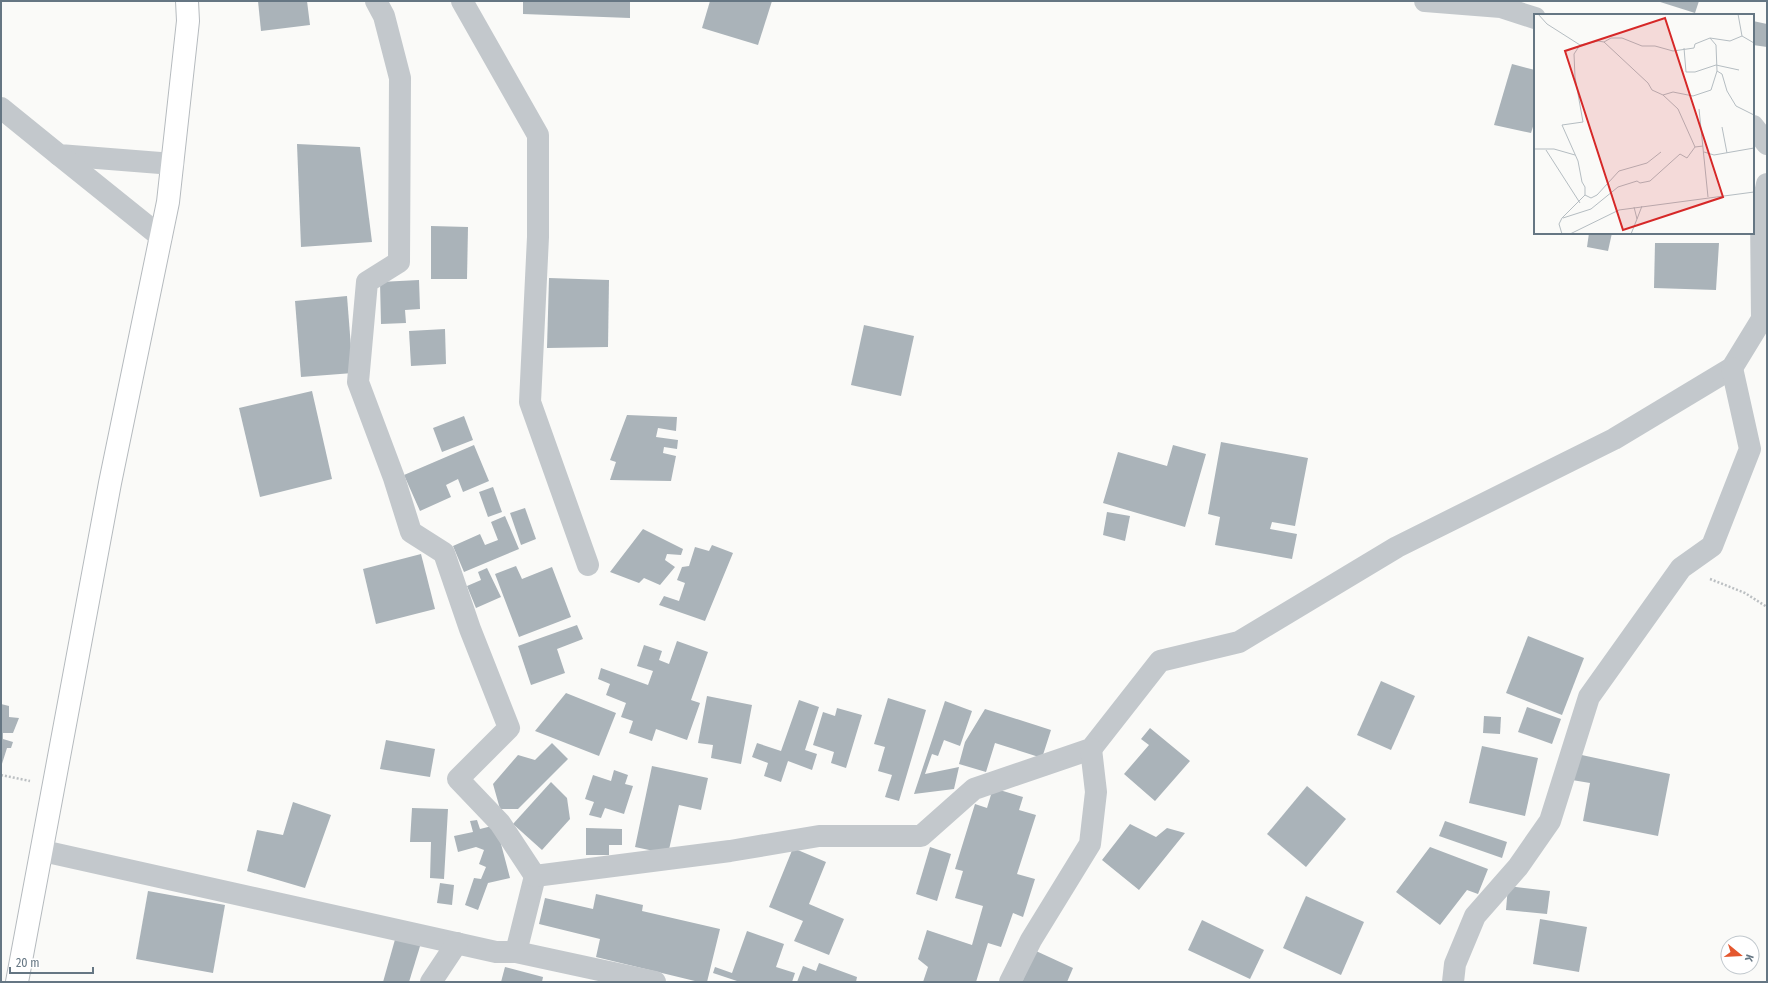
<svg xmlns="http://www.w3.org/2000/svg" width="1768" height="983" viewBox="0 0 1768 983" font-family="'Fira Sans Condensed',sans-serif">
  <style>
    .building { fill: #aab3b9 }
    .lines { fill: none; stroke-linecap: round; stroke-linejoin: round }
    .major-casing { stroke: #b5babe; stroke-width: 24 }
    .path { stroke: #bbbfc2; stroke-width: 2.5; stroke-dasharray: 2 2; stroke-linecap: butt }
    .minor { stroke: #c3c8cc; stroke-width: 22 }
    .major { stroke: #fff; stroke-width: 22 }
    .inset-road { fill: none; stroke: #b5bdc2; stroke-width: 1 }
    .view { fill: #d62828; fill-opacity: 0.15; stroke: #d62828; stroke-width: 2 }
    .inset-edge { fill: none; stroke: #657683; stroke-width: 2 }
  </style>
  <rect width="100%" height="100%" fill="#fafaf8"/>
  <!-- building -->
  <g class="building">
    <polygon points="258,1 307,1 310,25 261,31"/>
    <polygon points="523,1 630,1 630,18 523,14"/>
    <polygon points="710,1 772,1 758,45 702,28"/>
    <polygon points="1657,1 1699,1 1695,13"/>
    <polygon points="1753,21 1767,24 1767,47 1753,45"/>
    <polygon points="1512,64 1535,70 1535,120 1531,133 1494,125"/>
    <polygon points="297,144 360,147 372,242 301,247"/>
    <polygon points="431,226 468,227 467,279 431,279"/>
    <polygon points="1589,233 1612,233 1608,251 1587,247"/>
    <polygon points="1655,243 1719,243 1716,290 1654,288"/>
    <polygon points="549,278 609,280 608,347 547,348"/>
    <polygon points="419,280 420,309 405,310 406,323 381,324 380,282"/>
    <polygon points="347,296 353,373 301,377 295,301"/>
    <polygon points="864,325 914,336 901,396 851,385"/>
    <polygon points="445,329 446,364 411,366 409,331"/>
    <polygon points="312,391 332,479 260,497 239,408"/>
    <polygon points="627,415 677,417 676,431 658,428 656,437 678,440 677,449 664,447 663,453 676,456 671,481 610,480 616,462 610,460"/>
    <polygon points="464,416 473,440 442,452 433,428"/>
    <polygon points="1221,442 1308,458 1295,526 1272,522 1270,529 1297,534 1292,559 1215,545 1220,517 1208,514"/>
    <polygon points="474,445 489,481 463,492 458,479 446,485 451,497 420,511 404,475"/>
    <polygon points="1173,445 1206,454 1185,527 1103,503 1118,452 1167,466"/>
    <polygon points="493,487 502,512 488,517 479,492"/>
    <polygon points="525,508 536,539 521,545 510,513"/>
    <polygon points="1107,512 1130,516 1125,541 1103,535"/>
    <polygon points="505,516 519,549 464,572 453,546 480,534 485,545 498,540 491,522"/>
    <polygon points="643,529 683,549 681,555 667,554 665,560 675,567 660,585 644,578 639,583 610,572"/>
    <polygon points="712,545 733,553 705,621 659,605 664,596 679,601 685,583 677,580 682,567 689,566 695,547 709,551"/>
    <polygon points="421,554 435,609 376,624 363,569"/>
    <polygon points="516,566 522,579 552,567 571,617 519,637 495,574"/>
    <polygon points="487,568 501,597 476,608 467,586 481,580 478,572"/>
    <polygon points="577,625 583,639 557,649 565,673 531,685 518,646"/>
    <polygon points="1528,636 1584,658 1562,715 1506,693"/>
    <polygon points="677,641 708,652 691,700 700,703 687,740 656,729 652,741 629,733 633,721 621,717 626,703 606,695 610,684 598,679 601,668 648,685 653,671 637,666 644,645 662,651 659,660 669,664"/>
    <polygon points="1381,681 1415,696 1391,750 1357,735"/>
    <polygon points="566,693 616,713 599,756 535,731"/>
    <polygon points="707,696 752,705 741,764 711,758 713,745 698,743"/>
    <polygon points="888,698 926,710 899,801 885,797 892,775 878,771 885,747 874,744"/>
    <polygon points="799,700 819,707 805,750 817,754 812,770 788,761 781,782 764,776 768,763 752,757 757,743 781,751"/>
    <polygon points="945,701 972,711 960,746 944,740 938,756 932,754 925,774 959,767 954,789 914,794"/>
    <polygon points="1,704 9,706 9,717 19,718 13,733 3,733 3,739 13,742 11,748 7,748 1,767"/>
    <polygon points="1527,707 1561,719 1552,744 1518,732"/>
    <polygon points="837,708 862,715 846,768 831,763 834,752 813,745 823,712 835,716"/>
    <polygon points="985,709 1051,730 1042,758 995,743 986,772 959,764 965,742"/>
    <polygon points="1484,716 1501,717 1500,734 1483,733"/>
    <polygon points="1150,728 1190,761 1155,801 1124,774 1149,745 1141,739"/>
    <polygon points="386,740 435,749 430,777 380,769"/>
    <polygon points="552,743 568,759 518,809 500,809 493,784 518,755 535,760"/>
    <polygon points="1482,746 1538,758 1525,816 1469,803"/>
    <polygon points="1577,754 1670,774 1658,836 1583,821 1590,783 1572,780"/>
    <polygon points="652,766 708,778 701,810 679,805 668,854 635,847"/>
    <polygon points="614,770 628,775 625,784 633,786 624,814 605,808 601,818 589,815 594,802 585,799 593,775 611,781"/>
    <polygon points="551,782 567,798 570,819 542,850 513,824"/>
    <polygon points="1307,786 1346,819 1306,867 1267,834"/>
    <polygon points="993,788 1023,797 1019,810 1036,815 1017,874 1035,879 1023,917 1013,913 1001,947 988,943 976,982 923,982 928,967 918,959 927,930 972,945 983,906 955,898 963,871 955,869 975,804 987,808"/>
    <polygon points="293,802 331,815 305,888 247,871 257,830 283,835"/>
    <polygon points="412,808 448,809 444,879 430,878 431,842 410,842"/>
    <polygon points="477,820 480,829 496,825 510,878 488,883 478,910 465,905 474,878 481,879 486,867 479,864 484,850 476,847 458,852 454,836 473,832 470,821"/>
    <polygon points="1445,821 1507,842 1502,858 1439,836"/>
    <polygon points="1130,824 1156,837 1167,828 1185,833 1139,890 1102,860"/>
    <polygon points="586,828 622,829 622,845 609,845 609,855 586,855"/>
    <polygon points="930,847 951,854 937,901 916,894"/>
    <polygon points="1430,847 1488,869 1478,894 1467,890 1440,925 1396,892"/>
    <polygon points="793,848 826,862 809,904 844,919 829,955 794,941 803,921 769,907"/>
    <polygon points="440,883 454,885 452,905 437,903"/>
    <polygon points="1508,886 1550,891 1547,914 1506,910"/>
    <polygon points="148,891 225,905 213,973 136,959"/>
    <polygon points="596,894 643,905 642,911 720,929 707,982 699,982 596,957 600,939 539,924 545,898 593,909"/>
    <polygon points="1306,896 1364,922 1341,975 1283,948"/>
    <polygon points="1540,919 1587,927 1579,972 1533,964"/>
    <polygon points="1202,920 1264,950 1250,979 1188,950"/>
    <polygon points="747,931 784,944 776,967 795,973 792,982 740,982 713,973 715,967 732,973"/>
    <polygon points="396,936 421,943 409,982 383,982"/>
    <polygon points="1036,951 1073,968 1067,982 1022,982"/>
    <polygon points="819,963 857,977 856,982 797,982 803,966 816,971"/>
    <polygon points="505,967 543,977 542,982 501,982"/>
  </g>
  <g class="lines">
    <defs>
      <polyline id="major" points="17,982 110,483 168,202 188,21 187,1"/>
    </defs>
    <!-- major casing -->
    <use href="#major" class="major-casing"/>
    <!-- path -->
    <g class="path">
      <polyline points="1710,579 1745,593 1767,607"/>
      <polyline points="1,775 30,781"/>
    </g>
    <!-- minor -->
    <g class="minor">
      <polyline points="376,1 384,16 400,78 399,262 367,282 358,382 394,478 411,532 444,553 470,629 509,728 458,779 500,823 535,876 516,952"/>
      <polyline points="462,1 538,135 538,237 530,402 588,565"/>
      <polyline points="1425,1 1501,7 1535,18"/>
      <polyline points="1,108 59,155 173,164"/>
      <polyline points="1753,126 1767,144"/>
      <polyline points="59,155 161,237"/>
      <polyline points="43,851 496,952 516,952 655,982"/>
      <polyline points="535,876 730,851 819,836 921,836 974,789 1091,749 1160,661 1239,642 1397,547 1614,439 1732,368 1762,319 1761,213 1767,184"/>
      <polyline points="431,982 457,943"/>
      <polyline points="1010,982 1031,940 1090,844 1096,792 1091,749"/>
      <polyline points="1453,982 1455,964 1475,916 1518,867 1550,821 1589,697 1681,568 1712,546 1750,449 1732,368"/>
    </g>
    <!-- major -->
    <use href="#major" class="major"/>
  </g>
  <!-- overview -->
  <g transform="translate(1534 14)">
    <rect width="220" height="220" fill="#fafaf8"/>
    <path class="inset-road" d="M 4,0 L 13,10 L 46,31 L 64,27 L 70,28 L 114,69 L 118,76 L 129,81 L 144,95 L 161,133M 204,0 L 208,22M 208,22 L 220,29M 70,28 L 77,24 L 88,24 L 108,32 L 121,32 L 139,37 L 160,34 L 161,30 L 176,24 L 196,27 L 208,22M 150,34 L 152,58 L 161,58 L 182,51 L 205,56M 183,57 L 188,60 L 193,77 L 202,92 L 220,101M 129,81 L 139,78 L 159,82 L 177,76 L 183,57 L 182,31 L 176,24M 165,95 L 174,183M 188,113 L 193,139M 0,135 L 20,135 L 41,141M 12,136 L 46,189M 170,138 L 180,141 L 220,134M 51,181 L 57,184 L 63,181 L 85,157 L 113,149 L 127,138M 29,204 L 57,195 L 84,173 L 103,167 L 106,169 L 116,167 L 146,140 L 153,144 L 161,133 L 169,132M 103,205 L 108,192M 28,220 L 25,210 L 28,204 L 51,181 L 51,173 L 48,168 L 44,147 L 28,111 L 49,108 L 41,63 L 40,40 L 46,31M 36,220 L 85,196 L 220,178M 97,220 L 103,205 L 100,193"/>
    <path class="view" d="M 131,4 L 189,183 L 89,216 L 31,37 Z"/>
    <rect width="220" height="220" class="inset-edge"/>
  </g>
  <!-- border -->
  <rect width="1768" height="983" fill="none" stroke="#657683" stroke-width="4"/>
  <!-- north arrow -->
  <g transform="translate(1740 955) rotate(108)"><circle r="19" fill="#ffffff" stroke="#c1c8cd"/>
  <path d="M0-3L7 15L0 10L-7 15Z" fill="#e4572e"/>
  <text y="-6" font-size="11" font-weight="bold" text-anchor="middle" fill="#657683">K</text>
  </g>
  <!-- scale -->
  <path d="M10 967v6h83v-6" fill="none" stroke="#657683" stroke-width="2"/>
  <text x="16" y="967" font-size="12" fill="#657683" stroke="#ffffff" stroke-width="3" paint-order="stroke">20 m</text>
</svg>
